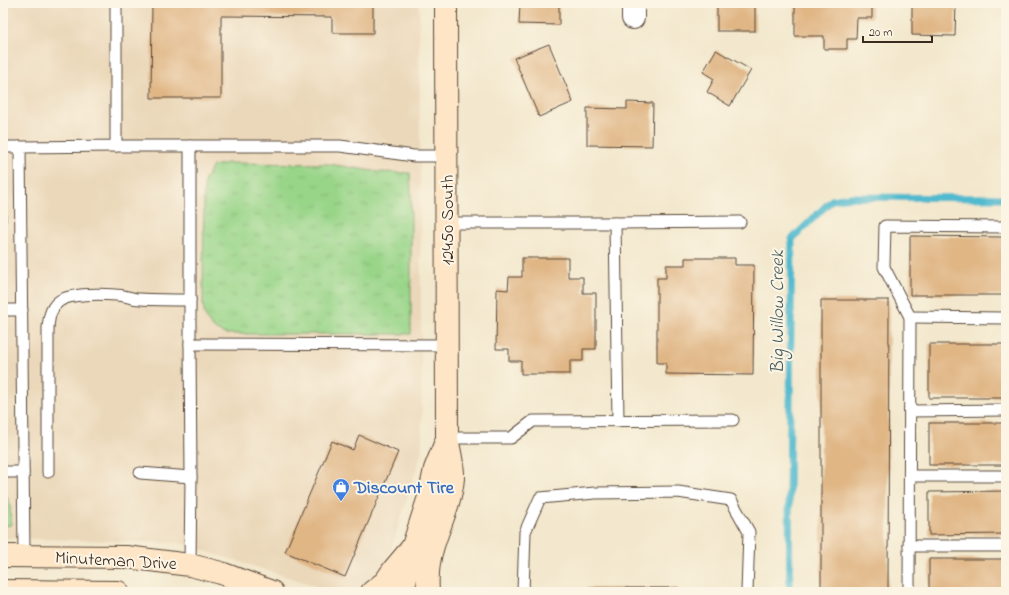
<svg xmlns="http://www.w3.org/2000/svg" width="1009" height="595" viewBox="0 0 1009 595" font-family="'Indie Flower',sans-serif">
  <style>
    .built { fill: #ebd8ba }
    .grass { fill: url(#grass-tufts); stroke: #6a8054 }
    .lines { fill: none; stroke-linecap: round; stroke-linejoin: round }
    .stream { stroke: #51bace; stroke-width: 7 }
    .building { fill: #e0b685 }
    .lane-casing { stroke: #574638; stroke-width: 13 }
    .street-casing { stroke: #574638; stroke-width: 24 }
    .secondary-casing { stroke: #574638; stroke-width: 24 }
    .lane { stroke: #fff; stroke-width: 11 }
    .street { stroke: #fff; stroke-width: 22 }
    .secondary { stroke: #fde5c5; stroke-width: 22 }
    .labels { text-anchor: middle; stroke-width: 4; stroke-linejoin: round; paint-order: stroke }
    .street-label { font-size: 18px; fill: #3b2a1e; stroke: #fcf5e5 }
    .shop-label { font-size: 18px; font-weight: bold; fill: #366cbe; stroke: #fcf5e5; text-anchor: start }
    .water-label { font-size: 19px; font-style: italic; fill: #435c5c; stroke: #fcf5e5 }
  </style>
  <defs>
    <pattern id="grass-tufts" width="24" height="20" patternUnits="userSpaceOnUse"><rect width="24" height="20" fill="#99d589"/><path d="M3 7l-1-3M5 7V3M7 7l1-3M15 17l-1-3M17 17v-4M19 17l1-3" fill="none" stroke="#85b776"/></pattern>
  </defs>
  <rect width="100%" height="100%" fill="#fcf5e5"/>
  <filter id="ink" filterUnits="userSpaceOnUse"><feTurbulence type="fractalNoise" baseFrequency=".025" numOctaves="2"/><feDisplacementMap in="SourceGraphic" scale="8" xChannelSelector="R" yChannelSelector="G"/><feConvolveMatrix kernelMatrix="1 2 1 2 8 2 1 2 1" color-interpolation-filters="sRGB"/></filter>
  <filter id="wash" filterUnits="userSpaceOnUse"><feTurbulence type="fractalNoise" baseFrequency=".012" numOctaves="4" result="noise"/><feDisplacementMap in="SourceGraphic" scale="16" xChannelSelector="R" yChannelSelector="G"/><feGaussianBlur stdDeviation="0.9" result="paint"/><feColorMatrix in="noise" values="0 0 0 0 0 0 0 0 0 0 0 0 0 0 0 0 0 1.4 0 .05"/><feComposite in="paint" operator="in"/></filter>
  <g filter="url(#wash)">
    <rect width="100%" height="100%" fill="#f3e8cd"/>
    <!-- built -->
    <polygon class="built" points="3,3 419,3 422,451 386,566 366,586 350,592 334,592 321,589 303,582 180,543 3,538"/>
    <!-- grass -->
    <g class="grass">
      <path d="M 227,163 L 329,164 L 379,172 L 410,173 L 411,191 L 411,334 L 226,334 C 211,330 204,319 203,304 L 204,187 L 205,179 L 213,166 Z"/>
      <polygon points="3,490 10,502 11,525 3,526"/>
    </g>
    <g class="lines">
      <!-- stream -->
      <polyline class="stream" points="790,592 789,496 792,239 832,200 850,197 1006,198"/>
    </g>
    <g id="blocks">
      <!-- building -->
      <g class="building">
        <polygon points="152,3 373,3 373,33 332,33 332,17 221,16 221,98 151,98"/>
        <polygon points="520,3 559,3 559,25 519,24"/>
        <rect x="717" y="3" width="38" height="28"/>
        <polygon points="795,3 872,3 872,18 857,18 856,39 847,39 847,49 824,49 824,36 795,36"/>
        <polygon points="912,3 956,3 955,36 912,35"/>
        <polygon points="549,44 573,102 539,117 514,58"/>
        <polygon points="716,50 751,70 730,106 707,92 714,79 703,72"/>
        <polygon points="627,102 653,103 652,146 587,145 587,108 627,109"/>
        <rect x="3" y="179" width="3" height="43"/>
        <polygon points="910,236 1006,237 1006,295 910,295"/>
        <polygon points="522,258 568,258 568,277 583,277 583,293 596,293 596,349 583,349 583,361 570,361 570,374 521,374 521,361 509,361 509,349 496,349 497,289 508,290 509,277 522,277"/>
        <polygon points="685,258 735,258 735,265 754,265 753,375 666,374 666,363 657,363 657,278 666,278 666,265 685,265"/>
        <polygon points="821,300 889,300 888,592 821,592"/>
        <rect x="929" y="344" width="77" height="54"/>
        <rect x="929" y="423" width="77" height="42"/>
        <polygon points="359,435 398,452 345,577 285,552 332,441 353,450"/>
        <polygon points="1006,491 1006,534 929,535 929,492"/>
        <rect x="929" y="559" width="77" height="33"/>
        <rect x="570" y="588" width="108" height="4"/>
      </g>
    </g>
  </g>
  <g filter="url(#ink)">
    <use href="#blocks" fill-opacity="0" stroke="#574638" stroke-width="1"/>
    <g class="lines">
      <defs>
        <g id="lane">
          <polyline points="116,146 340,146 414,156 447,156"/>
          <polyline points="3,147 20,147"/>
          <polyline points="447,223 615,223 618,421"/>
          <polyline points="615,223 740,222"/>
          <polyline points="3,310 22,310"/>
          <polyline points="910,317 1006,318"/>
          <polyline points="190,344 447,345"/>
          <polyline points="910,411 1006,410"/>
          <polyline points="447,438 511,438 533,421 733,420"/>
          <polyline points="3,472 23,472"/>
          <path d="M 48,472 L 48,328 C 49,318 50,309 58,302 C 69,293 101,294 116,295 C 124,295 132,299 140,299 C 157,300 173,300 190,300"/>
          <polyline points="140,473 191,477"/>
          <polyline points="910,476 1006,476"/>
          <polyline points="909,546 1006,546"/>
          <polyline points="24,555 20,147 116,146 116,3"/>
          <polyline points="190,565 191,477 190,344 190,146"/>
          <polyline points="523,592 525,532 540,498 595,493 678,492 731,500 749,532 747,592"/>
          <polyline points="909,592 910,317 884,267 885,226 1006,227"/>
        </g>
        <polyline id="street" points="633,18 633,3"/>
        <g id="secondary">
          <polyline points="3,556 126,557 190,565 221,573 272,592"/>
          <polyline points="3,591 118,592"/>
          <polyline points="372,592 385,582 394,569 410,550"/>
          <polyline points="404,592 405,582 413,546 429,497 435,469 447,439"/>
          <path d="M 428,592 C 427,577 428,561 433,546 C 440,523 451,502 453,478 C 454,467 449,449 447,438 L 446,3"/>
        </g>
      </defs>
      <!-- lane casing -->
      <use href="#lane" class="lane-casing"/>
      <!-- street casing -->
      <use href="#street" class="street-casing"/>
      <!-- secondary casing -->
      <use href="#secondary" class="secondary-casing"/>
      <!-- lane -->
      <use href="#lane" class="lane"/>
      <!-- street -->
      <use href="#street" class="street"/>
      <!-- secondary -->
      <use href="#secondary" class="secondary"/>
    </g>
  </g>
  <!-- icons -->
  <defs>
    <symbol id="shop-pin" viewBox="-11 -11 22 30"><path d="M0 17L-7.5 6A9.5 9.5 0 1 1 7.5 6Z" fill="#3f7fe0" stroke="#fcf5e5"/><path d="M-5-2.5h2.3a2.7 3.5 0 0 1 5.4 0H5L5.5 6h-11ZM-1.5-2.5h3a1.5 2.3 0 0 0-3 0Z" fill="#fff"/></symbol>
  </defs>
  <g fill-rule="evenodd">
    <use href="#shop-pin" x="331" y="477" width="20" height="27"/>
  </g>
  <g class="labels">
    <!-- street labels -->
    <g class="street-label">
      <text transform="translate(447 220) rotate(-90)" y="6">12450 South</text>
      <text transform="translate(116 560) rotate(3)" y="6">Minuteman Drive</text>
    </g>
    <!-- shop labels -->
    <g class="shop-label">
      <text x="354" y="493">Discount Tire</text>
    </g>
    <!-- water labels -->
    <g class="water-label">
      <text transform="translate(776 312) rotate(-90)" y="7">Big Willow Creek</text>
    </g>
  </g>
  <!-- margin -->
  <rect width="1009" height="595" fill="none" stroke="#fcf5e5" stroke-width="16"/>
  <!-- scale -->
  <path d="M863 36v6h69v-6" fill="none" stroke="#3b2a1e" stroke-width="2"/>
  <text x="869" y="36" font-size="12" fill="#3b2a1e" stroke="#fcf5e5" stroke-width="3" paint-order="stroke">20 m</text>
</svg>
